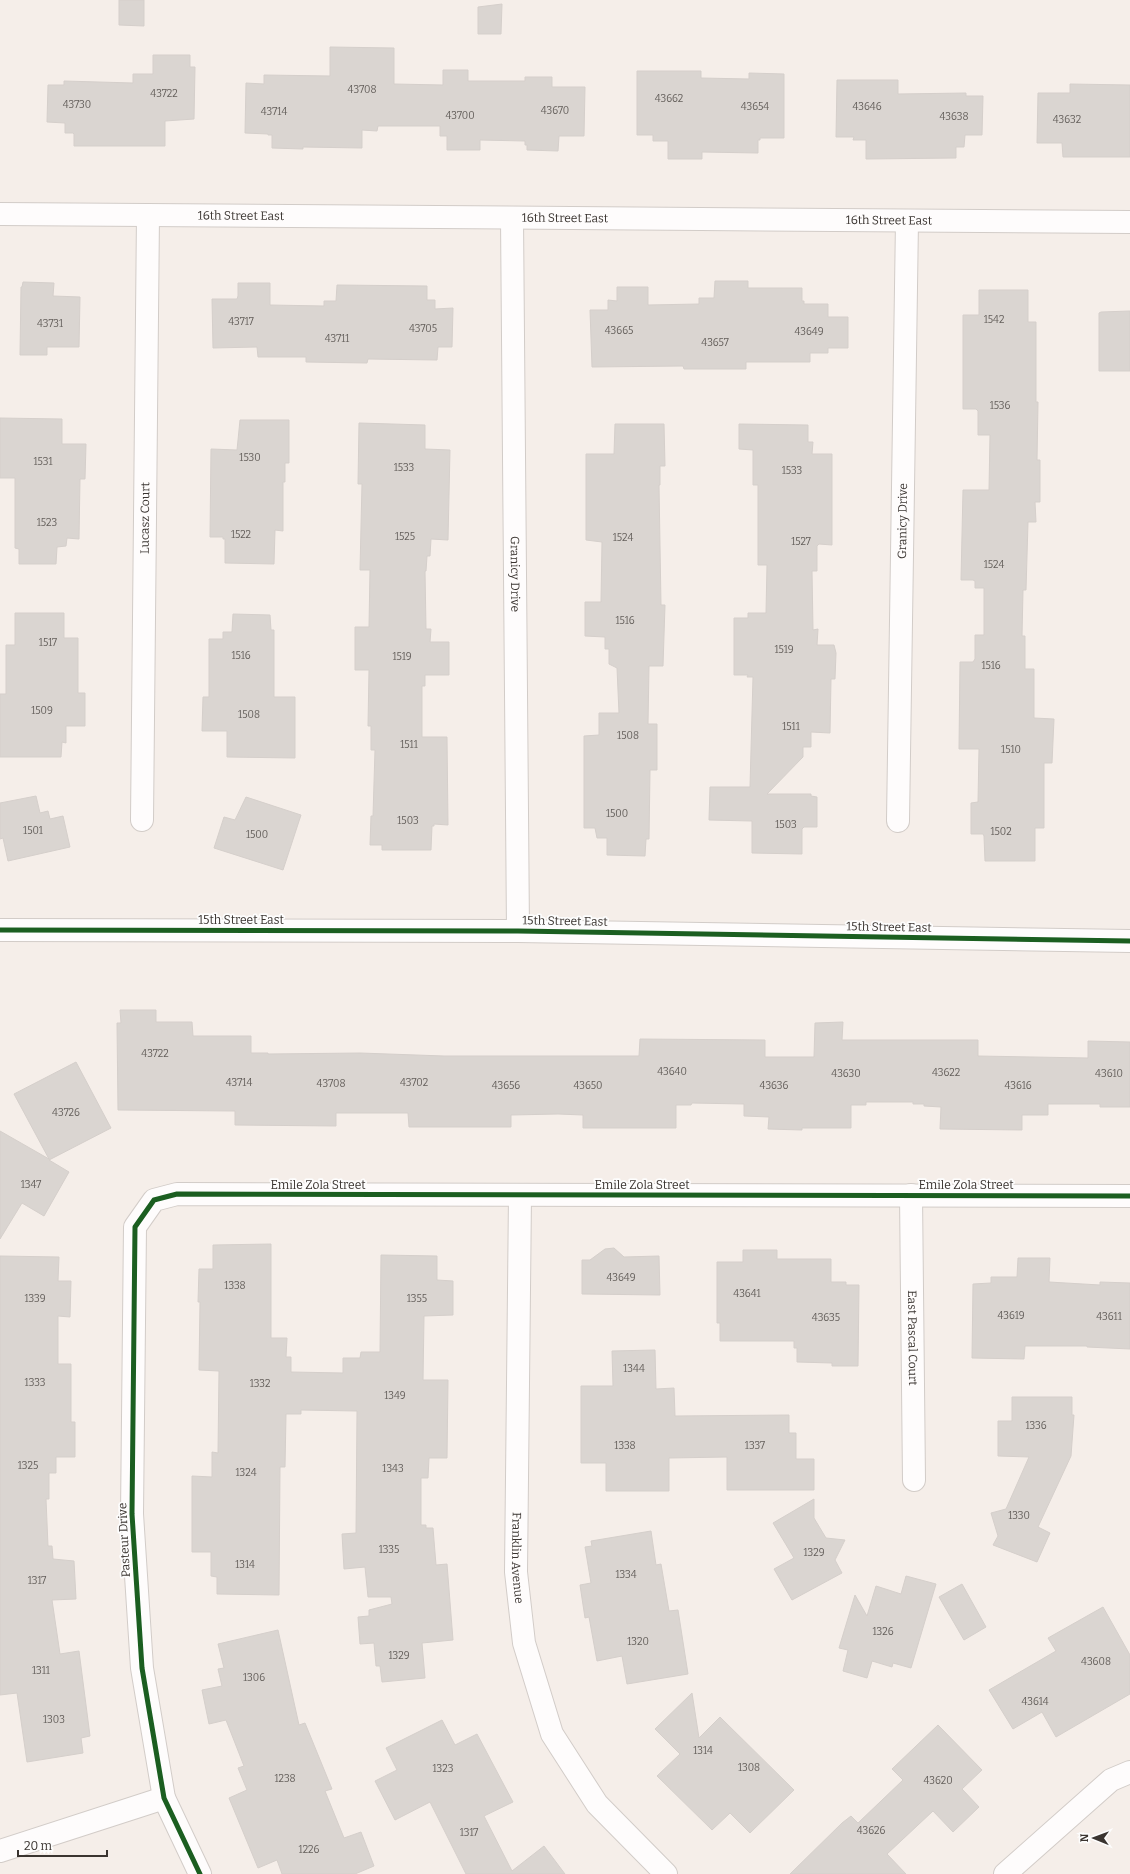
<svg xmlns="http://www.w3.org/2000/svg" width="1130" height="1874" viewBox="0 0 1130 1874" font-family="Bitter,serif">
  <style>
    .building { fill: #dad5d1; stroke: #d5cfcb }
    .lines { fill: none; stroke-linecap: round; stroke-linejoin: round }
    .minor-casing { stroke: #d2ccc8; stroke-width: 24 }
    .tertiary-casing { stroke: #d2ccc8; stroke-width: 24 }
    .minor { stroke: #fefcfc; stroke-width: 22 }
    .tertiary { stroke: #fefcfc; stroke-width: 22 }
    .cycleway-casing { stroke: #fdfdfd; stroke-width: 8 }
    .cycleway { stroke: #1b5e20; stroke-width: 5 }
    .labels { text-anchor: middle; stroke-width: 3.5; stroke-linejoin: round; paint-order: stroke }
    .number-label { font-size: 10px; fill: #645f5b }
    .street-label { font-size: 12px; fill: #3a3430; stroke: #fdfdfd }
  </style>
  <rect width="100%" height="100%" fill="#f5eee9"/>
  <!-- building -->
  <g class="building">
    <polygon points="119,0 144,0 144,26 119,25"/>
    <polygon points="502,4 501,34 478,34 478,7"/>
    <polygon points="330,47 394,48 394,84 443,85 443,70 468,70 468,81 525,81 525,77 552,77 552,87 585,87 584,136 559,136 558,151 527,150 527,145 525,145 525,141 480,140 480,150 447,150 447,136 440,136 440,126 378,126 377,131 362,130 362,148 303,147 303,149 272,148 272,135 268,135 268,134 245,133 246,83 264,84 264,75 330,76"/>
    <polygon points="153,55 190,55 190,67 195,67 194,119 165,121 165,146 74,146 74,134 73,133 65,133 65,123 47,122 48,85 64,85 64,81 133,83 133,74 153,74"/>
    <polygon points="637,71 701,71 701,78 749,79 749,73 784,74 784,138 760,138 760,140 758,140 758,153 702,152 702,159 668,159 668,141 653,141 653,135 637,135"/>
    <polygon points="837,80 898,80 898,94 966,93 966,96 983,96 982,135 965,135 964,147 956,147 956,158 866,159 866,140 853,140 854,137 836,137"/>
    <polygon points="1070,84 1130,85 1130,157 1063,157 1062,143 1037,143 1038,93 1070,93"/>
    <polygon points="715,281 748,281 748,288 802,288 802,301 804,301 804,304 828,304 828,317 848,317 848,348 828,348 828,353 810,353 810,362 746,362 746,369 684,369 683,366 592,367 590,310 608,310 608,300 617,301 617,287 648,287 648,305 699,304 699,298 714,298"/>
    <polygon points="23,282 54,283 53,296 80,297 79,347 47,347 47,355 20,355 21,287 22,287"/>
    <polygon points="238,283 270,283 270,305 324,306 324,301 336,301 337,285 427,286 427,300 435,300 435,309 453,308 452,347 438,347 437,360 368,359 367,363 306,362 306,357 258,357 257,347 213,348 212,299 237,299 238,296"/>
    <polygon points="979,290 1028,290 1028,322 1036,322 1036,402 1038,402 1037,460 1040,460 1040,502 1035,502 1036,522 1028,522 1026,590 1023,590 1022,636 1025,636 1025,669 1034,669 1034,718 1054,719 1052,763 1044,763 1044,828 1035,828 1035,861 985,861 984,836 983,834 971,834 971,803 978,802 979,749 959,749 960,662 973,662 975,659 975,635 984,635 984,588 975,588 975,581 973,580 961,580 963,490 989,490 990,435 978,435 978,411 976,409 963,409 963,315 979,315"/>
    <polygon points="1130,311 1130,371 1099,371 1099,313 1101,312"/>
    <polygon points="0,418 62,419 62,444 86,444 85,479 80,479 79,539 67,538 66,546 57,547 56,564 19,564 19,549 15,548 15,478 0,478"/>
    <polygon points="240,420 289,420 289,463 285,463 285,482 283,482 283,531 275,530 274,564 225,563 225,539 223,539 223,537 210,537 211,449 237,450"/>
    <polygon points="359,423 425,425 425,449 450,450 448,540 431,539 430,556 427,556 426,571 425,571 426,629 431,629 430,642 449,642 449,675 425,675 425,686 422,686 422,737 447,737 448,825 434,824 434,826 432,826 431,850 382,850 382,845 370,845 371,816 373,816 375,750 371,750 371,726 368,726 369,670 355,670 355,627 369,627 370,570 360,570 362,484 358,484"/>
    <polygon points="615,424 664,424 665,466 660,466 660,485 659,485 661,605 665,605 663,666 649,666 648,724 657,724 657,770 650,770 649,839 646,839 645,856 607,855 607,838 597,838 595,828 584,828 584,736 599,735 599,713 619,713 617,668 609,664 609,649 605,649 605,637 585,636 585,602 601,602 602,542 586,540 586,454 614,454"/>
    <polygon points="739,424 808,425 808,442 813,442 812,454 832,454 832,545 819,544 817,546 817,571 812,571 813,630 818,629 817,645 834,645 836,653 835,679 831,679 830,733 811,732 811,747 803,747 803,757 767,794 811,794 811,796 817,797 817,827 804,827 802,829 802,854 752,853 752,821 709,820 710,787 750,787 753,677 747,677 748,675 734,675 734,618 748,618 748,613 766,613 767,565 758,565 758,485 753,485 753,450 739,449"/>
    <polygon points="15,613 64,613 64,638 78,638 78,693 85,693 85,726 66,726 66,743 62,742 61,757 0,757 0,694 6,694 6,645 15,645"/>
    <polygon points="233,614 270,615 271,630 274,630 274,697 295,697 295,758 227,757 227,731 202,731 203,697 209,697 209,639 223,639 223,632 232,632"/>
    <polygon points="36,796 40,813 48,811 50,819 63,816 70,847 8,861 3,838 0,839 0,803"/>
    <polygon points="246,797 301,815 283,870 214,848 224,817 235,820"/>
    <polygon points="120,1010 156,1010 156,1022 192,1022 193,1036 251,1036 251,1053 268,1053 268,1054 360,1053 444,1056 639,1056 640,1039 765,1040 765,1057 814,1057 815,1023 843,1022 842,1040 978,1040 978,1056 1088,1058 1088,1041 1130,1042 1130,1107 1100,1107 1100,1104 1048,1104 1048,1115 1022,1115 1022,1130 940,1129 941,1107 924,1106 924,1104 913,1104 913,1102 866,1102 866,1105 851,1105 851,1128 802,1128 802,1130 768,1129 769,1117 744,1116 744,1104 692,1103 691,1105 676,1105 676,1128 583,1128 583,1115 558,1114 511,1115 511,1127 409,1127 408,1113 336,1113 336,1126 235,1125 235,1111 118,1110 117,1023 121,1023"/>
    <polygon points="76,1062 111,1128 49,1160 69,1172 44,1216 22,1203 0,1239 0,1131 49,1159 14,1094"/>
    <polygon points="271,1244 271,1338 287,1338 286,1357 291,1357 291,1372 343,1373 343,1358 360,1358 361,1352 380,1352 381,1255 437,1256 437,1280 453,1281 453,1315 424,1316 423,1380 448,1380 447,1458 429,1458 428,1478 421,1478 421,1525 426,1525 426,1528 433,1528 436,1565 447,1564 453,1640 422,1643 425,1678 382,1682 380,1666 376,1666 374,1643 360,1644 358,1617 369,1616 369,1610 392,1604 391,1597 368,1597 365,1567 344,1569 342,1534 356,1533 357,1411 301,1410 301,1414 286,1414 285,1467 280,1467 279,1595 217,1594 217,1577 211,1576 211,1552 192,1552 192,1476 212,1477 212,1452 218,1453 219,1371 199,1370 200,1302 198,1302 199,1269 213,1269 213,1245"/>
    <polygon points="614,1248 624,1257 659,1256 660,1295 582,1294 582,1260 590,1260 605,1249"/>
    <polygon points="743,1250 777,1250 777,1259 831,1259 831,1282 846,1282 846,1285 859,1285 858,1366 832,1366 832,1363 797,1362 797,1348 794,1348 794,1341 720,1341 720,1323 717,1323 717,1262 743,1262"/>
    <polygon points="0,1256 59,1257 58,1281 71,1281 70,1317 58,1316 58,1364 71,1364 71,1422 75,1422 75,1457 56,1457 56,1473 49,1473 49,1499 46,1499 48,1546 52,1546 53,1559 74,1561 76,1599 52,1600 60,1654 79,1651 90,1736 81,1738 83,1753 27,1762 17,1693 0,1695"/>
    <polygon points="1018,1258 1050,1258 1049,1282 1100,1285 1100,1282 1130,1283 1130,1349 1087,1347 1087,1346 1025,1346 1024,1359 972,1358 973,1284 991,1283 991,1277 1017,1277"/>
    <polygon points="655,1350 656,1389 674,1388 675,1416 789,1415 789,1433 796,1433 796,1459 814,1459 814,1490 727,1490 727,1457 669,1458 669,1491 606,1491 606,1463 581,1463 581,1386 613,1386 612,1351"/>
    <polygon points="1012,1397 1072,1397 1072,1415 1074,1415 1071,1456 1038,1527 1050,1533 1037,1562 993,1545 998,1536 991,1513 1006,1509 1029,1457 998,1456 998,1421 1012,1421"/>
    <polygon points="814,1499 814,1518 826,1538 845,1540 835,1560 842,1573 792,1600 774,1569 794,1558 773,1523"/>
    <polygon points="651,1531 656,1565 661,1564 669,1611 678,1610 688,1674 627,1684 622,1656 597,1661 589,1617 585,1618 580,1585 591,1583 585,1547 592,1546 591,1541"/>
    <polygon points="906,1576 936,1584 911,1668 893,1663 892,1667 872,1661 867,1678 843,1671 848,1650 839,1648 855,1595 867,1616 876,1586 901,1594"/>
    <polygon points="962,1584 986,1627 964,1640 939,1597"/>
    <polygon points="1103,1607 1130,1655 1130,1694 1056,1737 1042,1712 1013,1729 989,1690 1056,1651 1048,1638"/>
    <polygon points="278,1630 299,1725 305,1723 332,1789 325,1791 344,1838 361,1832 374,1866 355,1874 282,1874 277,1860 258,1868 229,1798 247,1790 238,1768 244,1766 226,1720 209,1724 202,1690 222,1686 218,1669 224,1668 218,1644"/>
    <polygon points="692,1693 699,1738 720,1717 794,1790 750,1833 730,1813 712,1830 657,1776 680,1754 655,1729"/>
    <polygon points="442,1720 455,1745 477,1734 513,1802 484,1816 512,1871 544,1846 565,1874 466,1874 430,1802 395,1820 375,1781 397,1770 386,1748"/>
    <polygon points="938,1725 982,1770 962,1789 979,1807 953,1832 933,1811 887,1854 906,1874 790,1874 842,1823 851,1816 858,1823 903,1780 892,1769"/>
  </g>
  <g class="lines">
    <defs>
      <g id="minor">
        <path id="s1" d="M 0,214 L 1130,222"/>
        <path id="s2" d="M 512,218 L 518,931"/>
        <path id="s3" d="M 142,820 L 148,215"/>
        <path id="s4" d="M 898,821 L 907,221"/>
        <path id="s5" d="M 520,1195 L 516,1572 L 524,1643 L 552,1734 L 597,1804 L 666,1874"/>
        <path id="s6" d="M 911,1195 L 914,1480"/>
        <polyline points="0,1851 164,1798"/>
        <polyline points="200,1874 164,1798 142,1668 132,1514 135,1227 154,1200 177,1194 1130,1196"/>
        <polyline points="1005,1874 1111,1780 1130,1772"/>
      </g>
      <polyline id="tertiary" points="0,930 518,931 1130,941"/>
    </defs>
    <!-- minor casing -->
    <use href="#minor" class="minor-casing"/>
    <!-- tertiary casing -->
    <use href="#tertiary" class="tertiary-casing"/>
    <!-- minor -->
    <use href="#minor" class="minor"/>
    <!-- tertiary -->
    <use href="#tertiary" class="tertiary"/>
    <defs>
      <g id="cycleway">
        <polyline points="0,930 518,931 1130,941"/>
        <polyline points="200,1874 164,1798 142,1668 132,1514 135,1227 154,1200 177,1194 1130,1196"/>
      </g>
    </defs>
    <!-- cycleway casing -->
    <use href="#cycleway" class="cycleway-casing"/>
    <!-- cycleway -->
    <use href="#cycleway" class="cycleway"/>
  </g>
  <g class="labels">
    <!-- number labels -->
    <g class="number-label">
      <text x="362" y="93">43708</text>
      <text x="164" y="97">43722</text>
      <text x="669" y="102">43662</text>
      <text x="77" y="108">43730</text>
      <text x="755" y="110">43654</text>
      <text x="867" y="110">43646</text>
      <text x="555" y="114">43670</text>
      <text x="274" y="115">43714</text>
      <text x="460" y="119">43700</text>
      <text x="954" y="120">43638</text>
      <text x="1067" y="123">43632</text>
      <text x="994" y="323">1542</text>
      <text x="241" y="325">43717</text>
      <text x="50" y="327">43731</text>
      <text x="423" y="332">43705</text>
      <text x="619" y="334">43665</text>
      <text x="809" y="335">43649</text>
      <text x="337" y="342">43711</text>
      <text x="715" y="346">43657</text>
      <text x="1000" y="409">1536</text>
      <text x="250" y="461">1530</text>
      <text x="43" y="465">1531</text>
      <text x="404" y="471">1533</text>
      <text x="792" y="474">1533</text>
      <text x="47" y="526">1523</text>
      <text x="241" y="538">1522</text>
      <text x="405" y="540">1525</text>
      <text x="623" y="541">1524</text>
      <text x="801" y="545">1527</text>
      <text x="994" y="568">1524</text>
      <text x="625" y="624">1516</text>
      <text x="48" y="646">1517</text>
      <text x="784" y="653">1519</text>
      <text x="241" y="659">1516</text>
      <text x="402" y="660">1519</text>
      <text x="991" y="669">1516</text>
      <text x="42" y="714">1509</text>
      <text x="249" y="718">1508</text>
      <text x="791" y="730">1511</text>
      <text x="628" y="739">1508</text>
      <text x="409" y="748">1511</text>
      <text x="1011" y="753">1510</text>
      <text x="617" y="817">1500</text>
      <text x="408" y="824">1503</text>
      <text x="786" y="828">1503</text>
      <text x="33" y="834">1501</text>
      <text x="1001" y="835">1502</text>
      <text x="257" y="838">1500</text>
      <text x="155" y="1057">43722</text>
      <text x="672" y="1075">43640</text>
      <text x="946" y="1076">43622</text>
      <text x="846" y="1077">43630</text>
      <text x="1109" y="1077">43610</text>
      <text x="239" y="1086">43714</text>
      <text x="414" y="1086">43702</text>
      <text x="331" y="1087">43708</text>
      <text x="506" y="1089">43656</text>
      <text x="588" y="1089">43650</text>
      <text x="774" y="1089">43636</text>
      <text x="1018" y="1089">43616</text>
      <text x="66" y="1116">43726</text>
      <text x="31" y="1188">1347</text>
      <text x="621" y="1281">43649</text>
      <text x="235" y="1289">1338</text>
      <text x="747" y="1297">43641</text>
      <text x="35" y="1302">1339</text>
      <text x="417" y="1302">1355</text>
      <text x="1011" y="1319">43619</text>
      <text x="1109" y="1320">43611</text>
      <text x="826" y="1321">43635</text>
      <text x="634" y="1372">1344</text>
      <text x="35" y="1386">1333</text>
      <text x="260" y="1387">1332</text>
      <text x="395" y="1399">1349</text>
      <text x="1036" y="1429">1336</text>
      <text x="625" y="1449">1338</text>
      <text x="755" y="1449">1337</text>
      <text x="28" y="1469">1325</text>
      <text x="393" y="1472">1343</text>
      <text x="246" y="1476">1324</text>
      <text x="1019" y="1519">1330</text>
      <text x="389" y="1553">1335</text>
      <text x="814" y="1556">1329</text>
      <text x="245" y="1568">1314</text>
      <text x="626" y="1578">1334</text>
      <text x="37" y="1584">1317</text>
      <text x="883" y="1635">1326</text>
      <text x="638" y="1645">1320</text>
      <text x="399" y="1659">1329</text>
      <text x="1096" y="1665">43608</text>
      <text x="41" y="1674">1311</text>
      <text x="254" y="1681">1306</text>
      <text x="1035" y="1705">43614</text>
      <text x="54" y="1723">1303</text>
      <text x="703" y="1754">1314</text>
      <text x="749" y="1771">1308</text>
      <text x="443" y="1772">1323</text>
      <text x="285" y="1782">1238</text>
      <text x="938" y="1784">43620</text>
      <text x="871" y="1834">43626</text>
      <text x="469" y="1836">1317</text>
      <text x="309" y="1853">1226</text>
    </g>
    <!-- street labels -->
    <g class="street-label">
      <text dy="4" stroke="none"><textPath href="#s1" startOffset="241">16th Street East</textPath></text>
      <text dy="4" stroke="none"><textPath href="#s1" startOffset="565">16th Street East</textPath></text>
      <text dy="4" stroke="none"><textPath href="#s1" startOffset="889">16th Street East</textPath></text>
      <text dy="4" stroke="none"><textPath href="#s3" startOffset="302">Lucasz Court</textPath></text>
      <text dy="4" stroke="none"><textPath href="#s4" startOffset="300">Granicy Drive</textPath></text>
      <text dy="4" stroke="none"><textPath href="#s2" startOffset="356">Granicy Drive</textPath></text>
      <text x="241" y="924">15th Street East</text>
      <text transform="translate(565 921) rotate(1)" y="4">15th Street East</text>
      <text transform="translate(889 927) rotate(1)" y="4">15th Street East</text>
      <text x="318" y="1189">Emile Zola Street</text>
      <text x="642" y="1189">Emile Zola Street</text>
      <text x="966" y="1189">Emile Zola Street</text>
      <text dy="4" stroke="none"><textPath href="#s6" startOffset="143">East Pascal Court</textPath></text>
      <text transform="translate(124 1540) rotate(-93)" y="4">Pasteur Drive</text>
      <text dy="4" stroke="none"><textPath href="#s5" startOffset="363">Franklin Avenue</textPath></text>
    </g>
  </g>
  <!-- north arrow -->
  <g transform="translate(1094 1838) rotate(271)" stroke="#fdfdfd" stroke-width="3" paint-order="stroke">
  <path d="M0-3L7 15L0 10L-7 15Z" fill="#3a3430"/>
  <text y="-6" font-size="11" font-weight="bold" text-anchor="middle" fill="#3a3430">N</text>
  </g>
  <!-- scale -->
  <path d="M18 1850v6h89v-6" fill="none" stroke="#3a3430" stroke-width="2"/>
  <text x="24" y="1850" font-size="12" fill="#3a3430" stroke="#fdfdfd" stroke-width="3" paint-order="stroke">20 m</text>
</svg>
